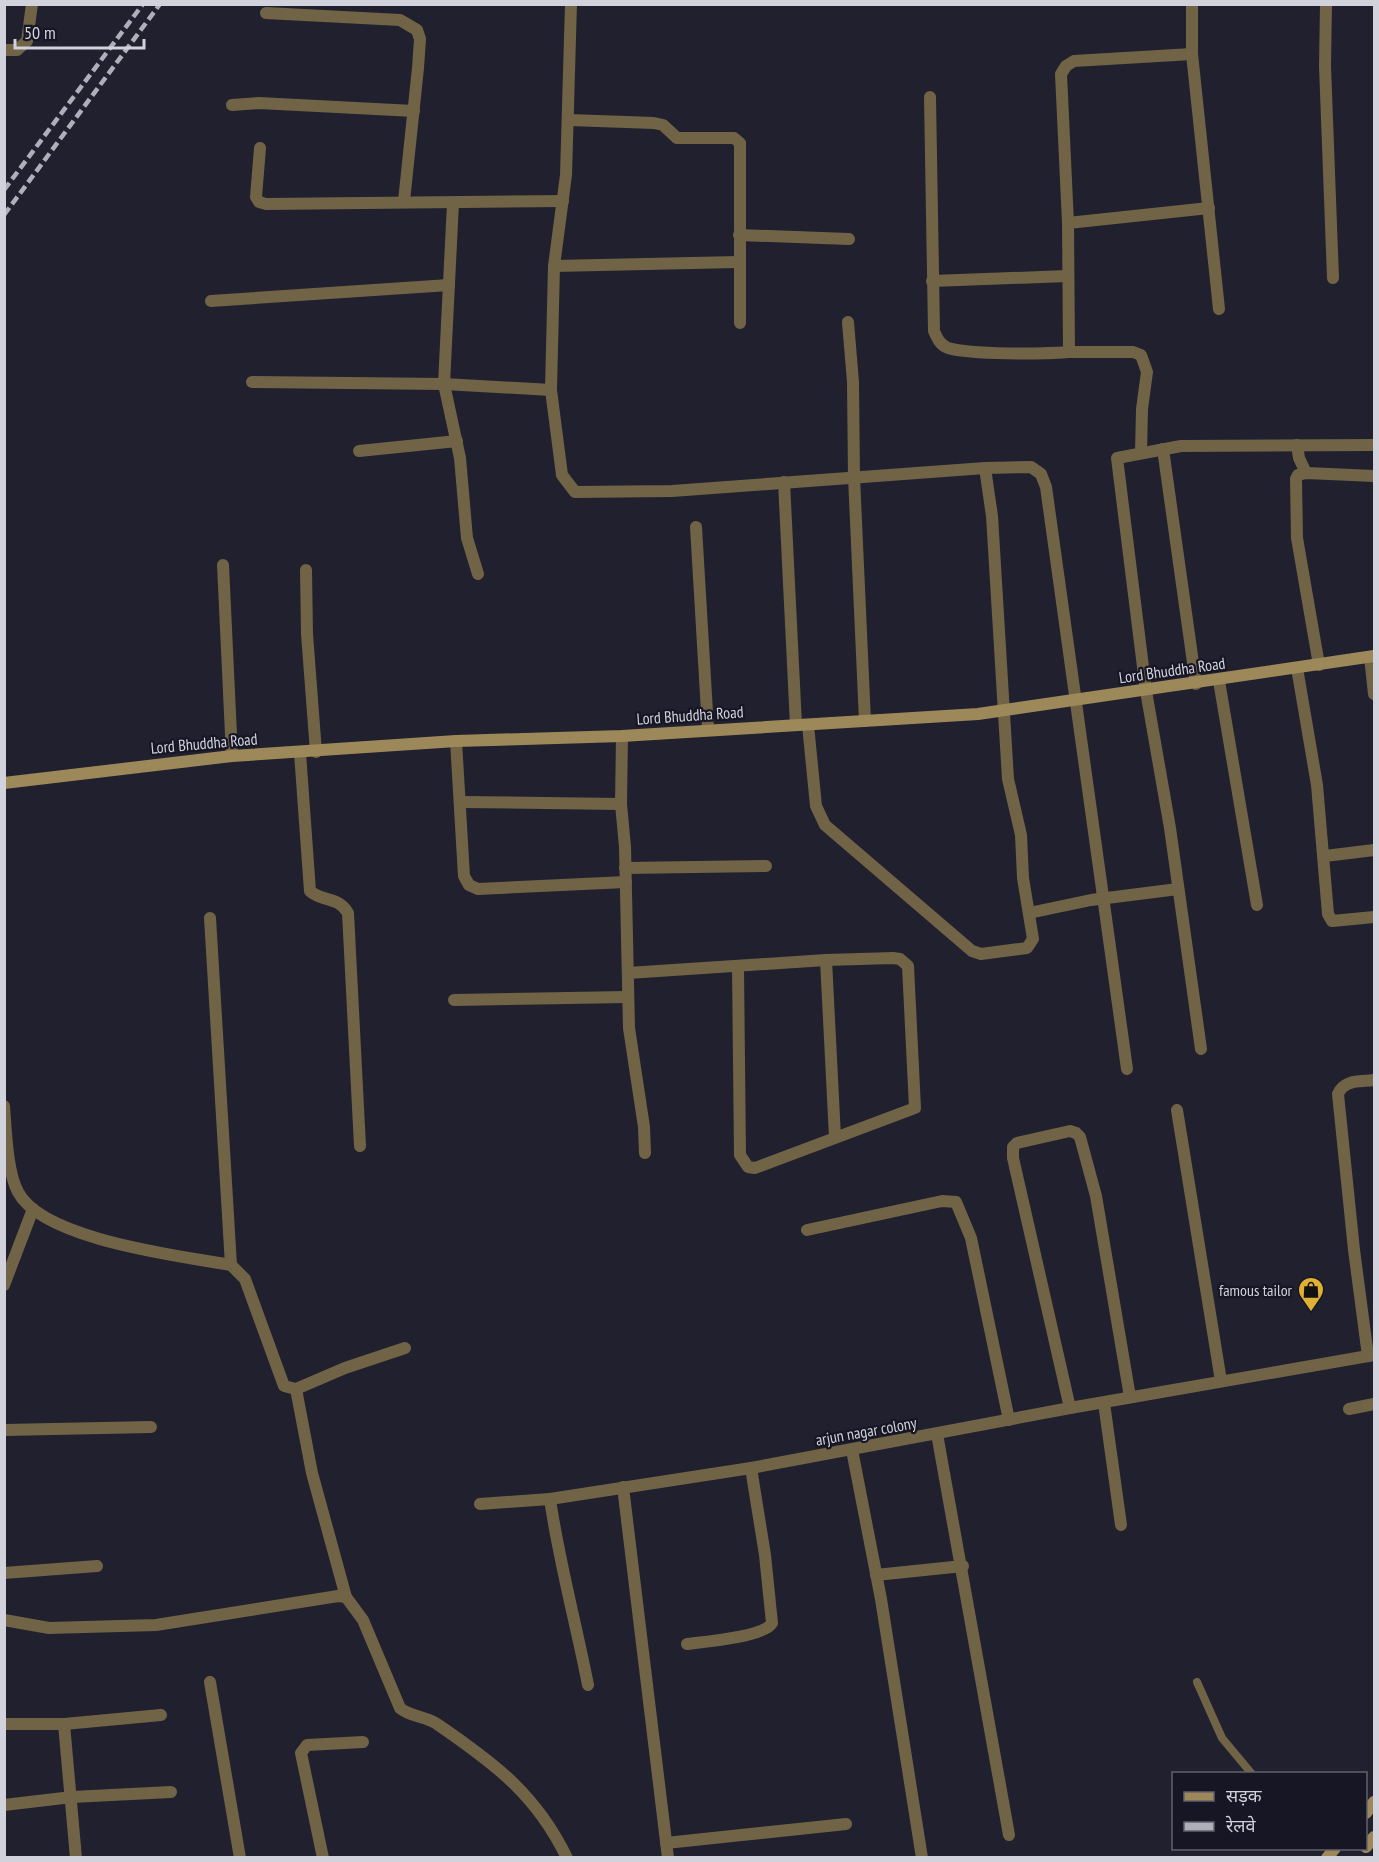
<svg xmlns="http://www.w3.org/2000/svg" width="1379" height="1862" viewBox="0 0 1379 1862" font-family="'PT Sans Narrow','Noto Sans Devanagari',sans-serif">
  <style>
    .lines { fill: none; stroke-linecap: round; stroke-linejoin: round }
    .lane { stroke: #706346; stroke-width: 8 }
    .street { stroke: #706346; stroke-width: 12 }
    .secondary { stroke: #9d8859; stroke-width: 12 }
    .rail { stroke: #afafba; stroke-width: 4.5; stroke-dasharray: 9 4.5; stroke-linecap: butt }
    .labels { text-anchor: middle; stroke-width: 4.5; stroke-linejoin: round; paint-order: stroke }
    .street-label { font-size: 16px; fill: #d2d2dc; stroke: #171625 }
    .poi-label { font-size: 16px; fill: #d2d2dc; stroke: #171625; text-anchor: end }
  </style>
  <rect width="100%" height="100%" fill="#20202f"/>
  <g class="lines">
    <!-- lane -->
    <polyline class="lane" points="1197,1682 1222,1738 1252,1774"/>
    <!-- street -->
    <g class="street">
      <polyline points="571,4 566,175 554,266 738,262"/>
      <polyline points="1192,4 1192,54 1219,309"/>
      <polyline points="1326,4 1325,66 1333,278"/>
      <polyline points="266,13 400,20 417,30 420,39 418,68 404,201"/>
      <polyline points="4,50 17,50 27,41 32,4"/>
      <path d="M 930,97 L 934,331 C 937,338 940,345 948,348 C 972,355 1042,354 1069,352 L 1068,223 L 1061,74 L 1066,66 L 1074,61 L 1192,54"/>
      <polyline points="232,105 259,103 414,111"/>
      <polyline points="569,120 654,123 663,125 677,138 734,138 740,143 740,323"/>
      <polyline points="260,148 256,197 259,202 266,204 563,201"/>
      <polyline points="453,203 444,384 460,458 467,538 478,574"/>
      <polyline points="1068,223 1209,208"/>
      <polyline points="739,235 849,239"/>
      <polyline points="554,266 551,390 562,475 575,492 672,491 985,468 1031,467 1041,474 1046,487 1127,1069"/>
      <polyline points="932,281 1067,276"/>
      <polyline points="211,301 449,285"/>
      <polyline points="848,322 853,382 854,477 865,721"/>
      <polyline points="1069,352 1133,352 1141,355 1147,372 1142,409 1141,453"/>
      <polyline points="252,382 444,384 551,390"/>
      <polyline points="1297,445 1299,458 1306,473"/>
      <polyline points="1163,449 1196,684"/>
      <polyline points="359,451 457,441"/>
      <polyline points="784,482 796,725"/>
      <polyline points="696,527 708,729"/>
      <polyline points="223,565 232,756"/>
      <polyline points="306,570 307,634 316,752"/>
      <polyline points="1370,657 1374,694"/>
      <polyline points="1319,665 1297,538 1296,479 1298,475 1306,473 1374,476"/>
      <polyline points="1297,668 1317,785 1328,914 1332,921 1374,917"/>
      <polyline points="1219,681 1257,905"/>
      <polyline points="808,725 816,806 825,825 972,951 981,954 1027,948 1033,939 1023,878 1021,835 1008,779 992,516 985,468"/>
      <polyline points="622,736 621,804 625,847 629,1028 644,1127 645,1153"/>
      <polyline points="456,741 464,876 469,885 478,889 626,882"/>
      <path d="M 300,753 L 310,891 C 322,902 338,896 348,913 L 360,1146"/>
      <polyline points="461,802 621,804"/>
      <polyline points="1325,856 1374,850"/>
      <polyline points="625,868 766,866"/>
      <polyline points="1029,913 1091,900 1178,889"/>
      <polyline points="210,918 231,1265"/>
      <polyline points="738,968 740,1155 748,1167 755,1168 915,1108 908,966 900,959 893,958 826,960"/>
      <polyline points="628,973 826,960 835,1137"/>
      <polyline points="454,1000 627,997"/>
      <polyline points="1201,1049 1170,828 1146,691 1117,458 1181,446 1374,445"/>
      <path d="M 4,1106 C 6,1130 7,1172 18,1192 C 43,1240 181,1256 231,1265 L 245,1279 L 284,1386 L 296,1389 L 345,1368 L 405,1348"/>
      <polyline points="1177,1110 1221,1381"/>
      <polyline points="807,1230 942,1201 956,1202 971,1238 1009,1420"/>
      <polyline points="4,1285 33,1209"/>
      <path d="M 1368,1356 L 1354,1250 L 1338,1094 C 1344,1079 1361,1082 1374,1080"/>
      <polyline points="296,1389 312,1473 346,1597"/>
      <polyline points="1104,1403 1121,1525"/>
      <polyline points="1070,1408 1013,1158 1013,1147 1017,1143 1070,1131 1076,1133 1080,1137 1096,1196 1130,1397"/>
      <polyline points="1349,1409 1374,1404"/>
      <polyline points="4,1430 151,1427"/>
      <polyline points="937,1434 1009,1835"/>
      <polyline points="852,1450 881,1599 922,1858"/>
      <polyline points="623,1487 668,1858"/>
      <polyline points="480,1504 550,1499"/>
      <polyline points="4,1573 97,1566"/>
      <polyline points="876,1575 963,1566"/>
      <path d="M 4,1620 L 49,1628 L 156,1625 L 338,1596 L 346,1597 L 363,1620 L 400,1708 C 410,1717 426,1716 437,1724 C 494,1763 536,1794 567,1858"/>
      <path d="M 687,1644 C 704,1642 764,1637 772,1623 L 765,1555 L 751,1468"/>
      <polyline points="210,1682 240,1858"/>
      <path d="M 588,1685 C 576,1623 559,1562 550,1499 L 751,1468 L 1070,1408 L 1374,1355"/>
      <polyline points="4,1724 64,1724 76,1858"/>
      <polyline points="64,1724 161,1715"/>
      <polyline points="4,1805 72,1797 171,1792"/>
      <polyline points="666,1843 846,1824"/>
      <polyline points="323,1858 301,1753 307,1745 363,1742"/>
    </g>
    <!-- secondary -->
    <g class="secondary">
      <polyline points="4,783 232,756 456,741 622,736 978,714 1374,656"/>
      <polyline points="1366,1813 1374,1802"/>
      <polyline points="1366,1847 1374,1837"/>
      <polyline points="1327,1858 1335,1848"/>
    </g>
    <!-- rail -->
    <g class="rail">
      <polyline points="4,190 143,4"/>
      <polyline points="4,215 160,4"/>
    </g>
  </g>
  <!-- icons -->
  <defs>
    <symbol id="shop-pin" viewBox="-11 -11 22 30"><path d="M0 17L-7.5 6A9.5 9.5 0 1 1 7.5 6Z" fill="#dfb034" stroke="#171625"/><path d="M-5-2.5h2.3a2.7 3.5 0 0 1 5.4 0H5L5.5 6h-11ZM-1.5-2.5h3a1.5 2.3 0 0 0-3 0Z" fill="#111"/></symbol>
  </defs>
  <g fill-rule="evenodd">
    <use href="#shop-pin" x="1296" y="1275" width="30" height="40"/>
  </g>
  <g class="labels">
    <!-- street labels -->
    <g class="street-label">
      <text transform="translate(1172 670) rotate(-8)" y="6">Lord Bhuddha Road</text>
      <text transform="translate(690 715) rotate(-4)" y="6">Lord Bhuddha Road</text>
      <text transform="translate(204 743) rotate(-5)" y="6">Lord Bhuddha Road</text>
      <text transform="translate(866 1431) rotate(-10)" y="6">arjun nagar colony</text>
    </g>
    <!-- poi labels -->
    <g class="poi-label">
      <text x="1292" y="1296">famous tailor</text>
    </g>
  </g>
  <!-- border -->
  <rect width="1379" height="1862" fill="none" stroke="#d2d2dc" stroke-width="12"/>
  <!-- legend -->
  <rect x="1172" y="1772" width="195" height="78" fill="#171625" stroke="#62616e" stroke-width="1.5"/>
  <rect x="1184" y="1792" width="30" height="9" fill="#9d8859" stroke="#62616e" stroke-width="1.5"/>
  <text x="1226" y="1802" font-size="18" fill="#d2d2dc">सड़क</text>
  <rect x="1184" y="1822" width="30" height="9" fill="#afafba" stroke="#62616e" stroke-width="1.5"/>
  <text x="1226" y="1832" font-size="18" fill="#d2d2dc">रेलवे</text>
  <!-- scale -->
  <path d="M15 39v9h129v-9" fill="none" stroke="#d2d2dc" stroke-width="3"/>
  <text x="24" y="39" font-size="18" fill="#d2d2dc" stroke="#171625" stroke-width="4.5" paint-order="stroke">50 m</text>
</svg>
